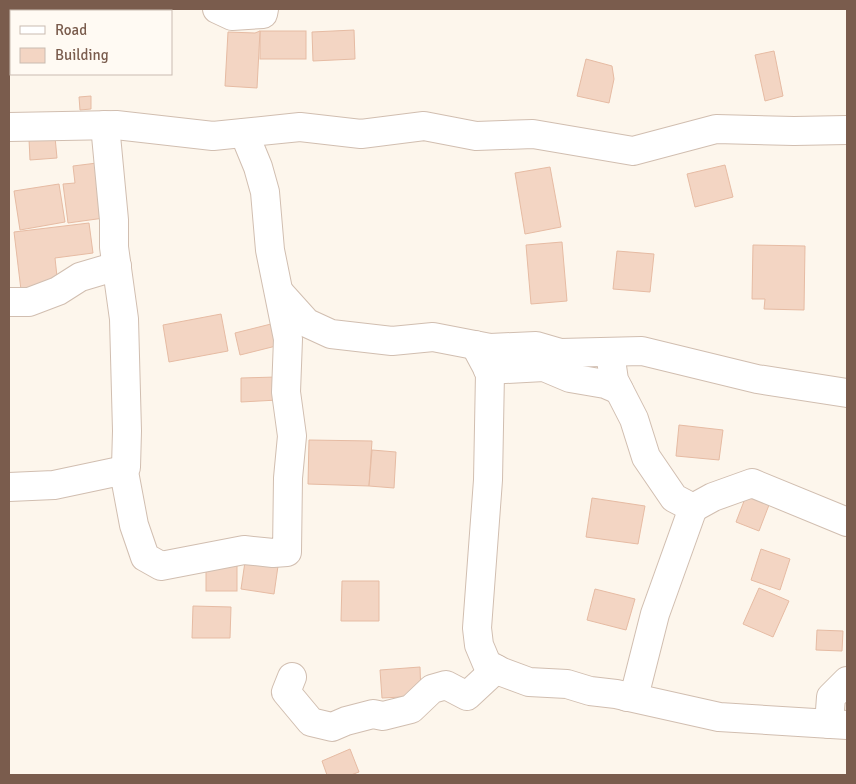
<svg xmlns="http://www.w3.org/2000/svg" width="856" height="784" viewBox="0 0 856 784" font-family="Signika,sans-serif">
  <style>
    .building { fill: #f3d5c3; stroke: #e6bba3 }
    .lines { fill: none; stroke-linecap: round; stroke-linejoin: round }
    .minor-casing { stroke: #d1beb0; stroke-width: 30 }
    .minor { stroke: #fff; stroke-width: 28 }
  </style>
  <rect width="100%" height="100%" fill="#fdf6ec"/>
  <!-- building -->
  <g class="building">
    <polygon points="63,9 86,9 87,11 54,11"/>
    <polygon points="354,30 355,59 313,61 312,32"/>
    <rect x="260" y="31" width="46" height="28"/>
    <polygon points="260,31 257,88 225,86 228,32 255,33"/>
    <polygon points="774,51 783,96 765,101 755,55"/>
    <polygon points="586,59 612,66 614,79 609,103 577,96"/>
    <polygon points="91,96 91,109 80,110 79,97"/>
    <polygon points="55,137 57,158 30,160 29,139"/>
    <polygon points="97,163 104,218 68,223 63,184 75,183 73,166"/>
    <polygon points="725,165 733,197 695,207 687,174"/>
    <polygon points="550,167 561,227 525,234 515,173"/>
    <polygon points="59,184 65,222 20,230 14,191"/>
    <polygon points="89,223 93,253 55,258 58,286 21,290 14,232"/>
    <polygon points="562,242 567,301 531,304 526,245"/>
    <polygon points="753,245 805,246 804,310 764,309 765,299 752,299"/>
    <polygon points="617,251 654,254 650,292 613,289"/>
    <polygon points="221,314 228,351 169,362 163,325"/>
    <polygon points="271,324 276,346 240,355 235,333"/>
    <polygon points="277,377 278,400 241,402 241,378"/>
    <polygon points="679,425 723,430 719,460 676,456"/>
    <polygon points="309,440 372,441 369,486 308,484"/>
    <polygon points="372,450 396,452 394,488 369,486"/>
    <polygon points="746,496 769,505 759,531 736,522"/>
    <polygon points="592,498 645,506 638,544 586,537"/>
    <polygon points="761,549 790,559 780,590 751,580"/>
    <polygon points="246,555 279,559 274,594 241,589"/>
    <rect x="206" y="561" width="31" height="30"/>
    <polygon points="342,581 379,581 379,621 341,621"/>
    <polygon points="759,588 789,601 773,637 743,624"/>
    <polygon points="595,589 635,599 626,630 587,620"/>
    <polygon points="193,606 231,607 230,638 192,638"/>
    <polygon points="817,630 843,631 842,651 816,650"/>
    <polygon points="420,667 421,696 382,698 380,670"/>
    <polygon points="350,749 359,772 351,775 327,775 322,761"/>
  </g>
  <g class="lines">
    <defs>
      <g id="minor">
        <polyline points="217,9 232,16 263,14 264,9"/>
        <polyline points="104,11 105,9"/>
        <polyline points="105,125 114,220 114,247 124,319 127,431 126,467 120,471"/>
        <polyline points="9,127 116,125 213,136 300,127 361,134 424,126 476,136 533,134 633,151 716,129 794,131 847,130"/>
        <polyline points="280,293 307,323 331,334 392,341 433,337 490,348 536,346 560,353 642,351 757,379 847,393"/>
        <polyline points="9,302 29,302 58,291 80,277 117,266"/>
        <polyline points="475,345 490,373 488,480 477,628 479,645 487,664 502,672 529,682 567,684 590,691 616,694 719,717 847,725"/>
        <polyline points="610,353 614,380 634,419 646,457 674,498 693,508 713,497 752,483 847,522"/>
        <polyline points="488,370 544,367 570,378 605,384 619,390"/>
        <polyline points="9,487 54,485 120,471 125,477 134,525 145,557 161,566 244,550 273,553 287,552 288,478 292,436 286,392 288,339 270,250 265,192 258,167 244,133"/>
        <polyline points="292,677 286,692 311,722 332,727 346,721 373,714 383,716 411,709 432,689 446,685 467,696 496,669"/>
        <polyline points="627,697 636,689 655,614 693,508"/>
        <polyline points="829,724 831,697 847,681"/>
      </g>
    </defs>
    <!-- minor casing -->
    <use href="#minor" class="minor-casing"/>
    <!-- minor -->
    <use href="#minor" class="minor"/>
  </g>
  <!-- border -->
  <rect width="856" height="784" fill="none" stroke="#7a5c4d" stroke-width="20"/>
  <!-- legend -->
  <rect x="10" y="10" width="162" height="65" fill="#fffaf3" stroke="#cabbb1"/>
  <rect x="20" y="26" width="25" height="8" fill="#ffffff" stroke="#cabbb1"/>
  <text x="55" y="35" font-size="15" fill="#7a5c4d">Road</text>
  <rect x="20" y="48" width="25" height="15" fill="#f3d5c3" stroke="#cabbb1"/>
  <text x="55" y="60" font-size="15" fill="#7a5c4d">Building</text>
</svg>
